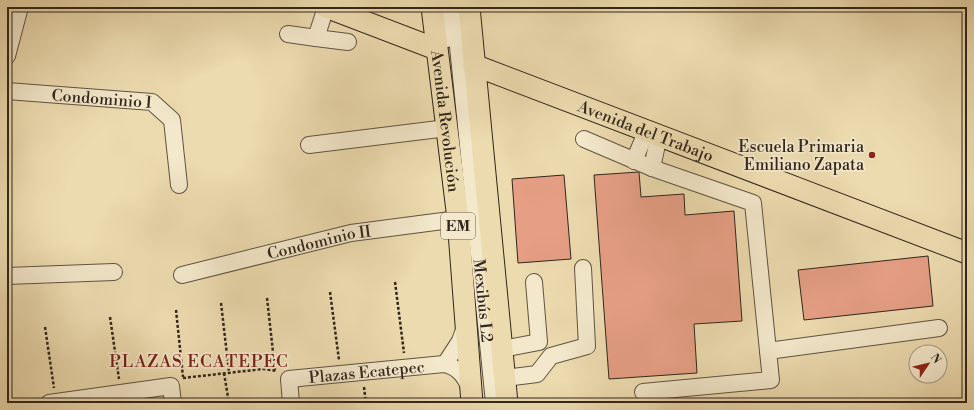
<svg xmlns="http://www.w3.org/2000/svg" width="974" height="410" viewBox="0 0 974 410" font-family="'Libre Bodoni',serif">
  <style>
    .building { fill: #e69f85; stroke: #31261c }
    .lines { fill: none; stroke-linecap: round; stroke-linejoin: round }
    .minor-casing { stroke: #605341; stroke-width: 18 }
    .major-casing { stroke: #31261c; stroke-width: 23 }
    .path { stroke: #31261c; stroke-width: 2.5; stroke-dasharray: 3 2; stroke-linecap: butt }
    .minor { stroke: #f3e8cb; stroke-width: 16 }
    .major { stroke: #ecdbaf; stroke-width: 21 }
    .poi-dot { fill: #8f2418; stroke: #f3e8cb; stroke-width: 1.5 }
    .labels { text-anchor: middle; stroke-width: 3.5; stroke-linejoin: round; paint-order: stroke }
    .shield { fill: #f3e8cb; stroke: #6b6050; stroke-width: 1 }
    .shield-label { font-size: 15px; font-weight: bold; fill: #31261c }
    .street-label { font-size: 16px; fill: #31261c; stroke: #f3e8cb }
    .poi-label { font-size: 16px; fill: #31261c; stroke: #f3e8cb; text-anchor: end }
    .neighbourhood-label { font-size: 17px; letter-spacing: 1px; fill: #7a1f14; stroke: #f3e8cb }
  </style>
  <rect width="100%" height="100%" fill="#ecdbaf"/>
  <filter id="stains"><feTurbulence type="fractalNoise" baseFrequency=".005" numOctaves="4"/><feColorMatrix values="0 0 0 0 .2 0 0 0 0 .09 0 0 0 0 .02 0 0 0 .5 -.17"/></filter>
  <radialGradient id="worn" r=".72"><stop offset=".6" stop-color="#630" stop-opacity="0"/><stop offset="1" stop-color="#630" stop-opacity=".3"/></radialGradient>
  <!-- building -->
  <g class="building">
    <polygon points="639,172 641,197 684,194 685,215 734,211 742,321 694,324 697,373 609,379 594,175"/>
    <polygon points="564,175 571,259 518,263 512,179"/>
    <polygon points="928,256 933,306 804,320 798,270"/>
  </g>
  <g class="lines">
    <defs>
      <g id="minor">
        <polyline points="443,7 447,39"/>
        <path id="s1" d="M 454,7 L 494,403"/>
        <polyline points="288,34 316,38 326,7"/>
        <polyline points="316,38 348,42"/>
        <polyline points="7,56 20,7"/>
        <path id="s2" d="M 7,91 L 152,102 L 172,120 L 179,185"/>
        <polyline points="584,139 652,168 753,203 768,351 939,328"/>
        <polyline points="309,145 447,128"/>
        <polyline points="634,161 647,130"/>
        <polyline points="652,168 659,135"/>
        <path id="s3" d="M 182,275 L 351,233 L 458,219"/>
        <polyline points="7,276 114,272"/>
        <polyline points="502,349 539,342 534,282"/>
        <polyline points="445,364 460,341 465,327"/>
        <polyline points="505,378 537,374 551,356 587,346 583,268"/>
        <polyline points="643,392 771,380 768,351"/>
        <polyline points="49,403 171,386 173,403"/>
        <path id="s4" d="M 291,403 L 289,379 L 444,364 C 458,367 465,376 470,389"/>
      </g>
      <g id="major">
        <polyline points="326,7 436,49"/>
        <path id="s5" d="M 432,7 L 458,219 L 472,403"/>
        <polyline points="469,7 507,403"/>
        <path id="s6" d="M 474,65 L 967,253"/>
      </g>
    </defs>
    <!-- minor casing -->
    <use href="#minor" class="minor-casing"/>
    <!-- major casing -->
    <use href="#major" class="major-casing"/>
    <!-- path -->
    <g class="path">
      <polyline points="395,282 404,353"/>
      <polyline points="330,292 339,360"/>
      <polyline points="267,298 275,370"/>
      <polyline points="221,303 229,372"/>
      <polyline points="176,310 183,377"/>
      <polyline points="110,317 119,379"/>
      <polyline points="45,327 54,388"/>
      <polyline points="224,373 229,403"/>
      <polyline points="183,378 263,369 277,371"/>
      <polyline points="364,387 366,403"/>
    </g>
    <!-- minor -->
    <use href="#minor" class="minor"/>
    <!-- major -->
    <use href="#major" class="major"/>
  </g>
  <!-- markers -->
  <circle class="poi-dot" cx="872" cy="155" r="4"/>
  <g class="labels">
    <!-- shield labels -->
    <rect class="shield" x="441" y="213" width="34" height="26" rx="3"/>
    <g class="shield-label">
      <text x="458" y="231">EM</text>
    </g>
    <!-- street labels -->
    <g class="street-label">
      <text dy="6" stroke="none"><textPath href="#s2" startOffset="95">Condominio I</textPath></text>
      <text dy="6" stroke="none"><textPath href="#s5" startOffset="115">Avenida Revolución</textPath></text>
      <text dy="6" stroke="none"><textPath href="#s6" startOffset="184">Avenida del Trabajo</textPath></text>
      <text dy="6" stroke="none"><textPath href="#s3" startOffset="141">Condominio II</textPath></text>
      <text dy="6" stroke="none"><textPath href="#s1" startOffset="295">Mexibús L2</textPath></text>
      <text dy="6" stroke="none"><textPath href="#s4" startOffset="102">Plazas Ecatepec</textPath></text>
    </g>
    <!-- poi labels -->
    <g class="poi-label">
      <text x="864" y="152">Escuela Primaria<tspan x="864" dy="18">Emiliano Zapata</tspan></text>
    </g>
    <!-- neighbourhood labels -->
    <g class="neighbourhood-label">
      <text x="199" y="367">PLAZAS ECATEPEC</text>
    </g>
  </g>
  <!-- margin -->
  <rect width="974" height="410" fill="none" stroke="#ecdbaf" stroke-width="24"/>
  <rect x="8" y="8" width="958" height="394" fill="none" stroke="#31261c" stroke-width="2"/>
  <rect x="12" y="12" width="950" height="386" fill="none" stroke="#31261c"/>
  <!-- north arrow -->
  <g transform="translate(928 364) rotate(55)"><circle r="19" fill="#f3e8cb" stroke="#a59a85"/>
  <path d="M0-3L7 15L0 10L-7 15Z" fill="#8f2418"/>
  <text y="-6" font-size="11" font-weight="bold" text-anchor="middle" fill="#31261c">N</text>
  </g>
  <rect width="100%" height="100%" filter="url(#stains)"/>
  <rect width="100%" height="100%" fill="url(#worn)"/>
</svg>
